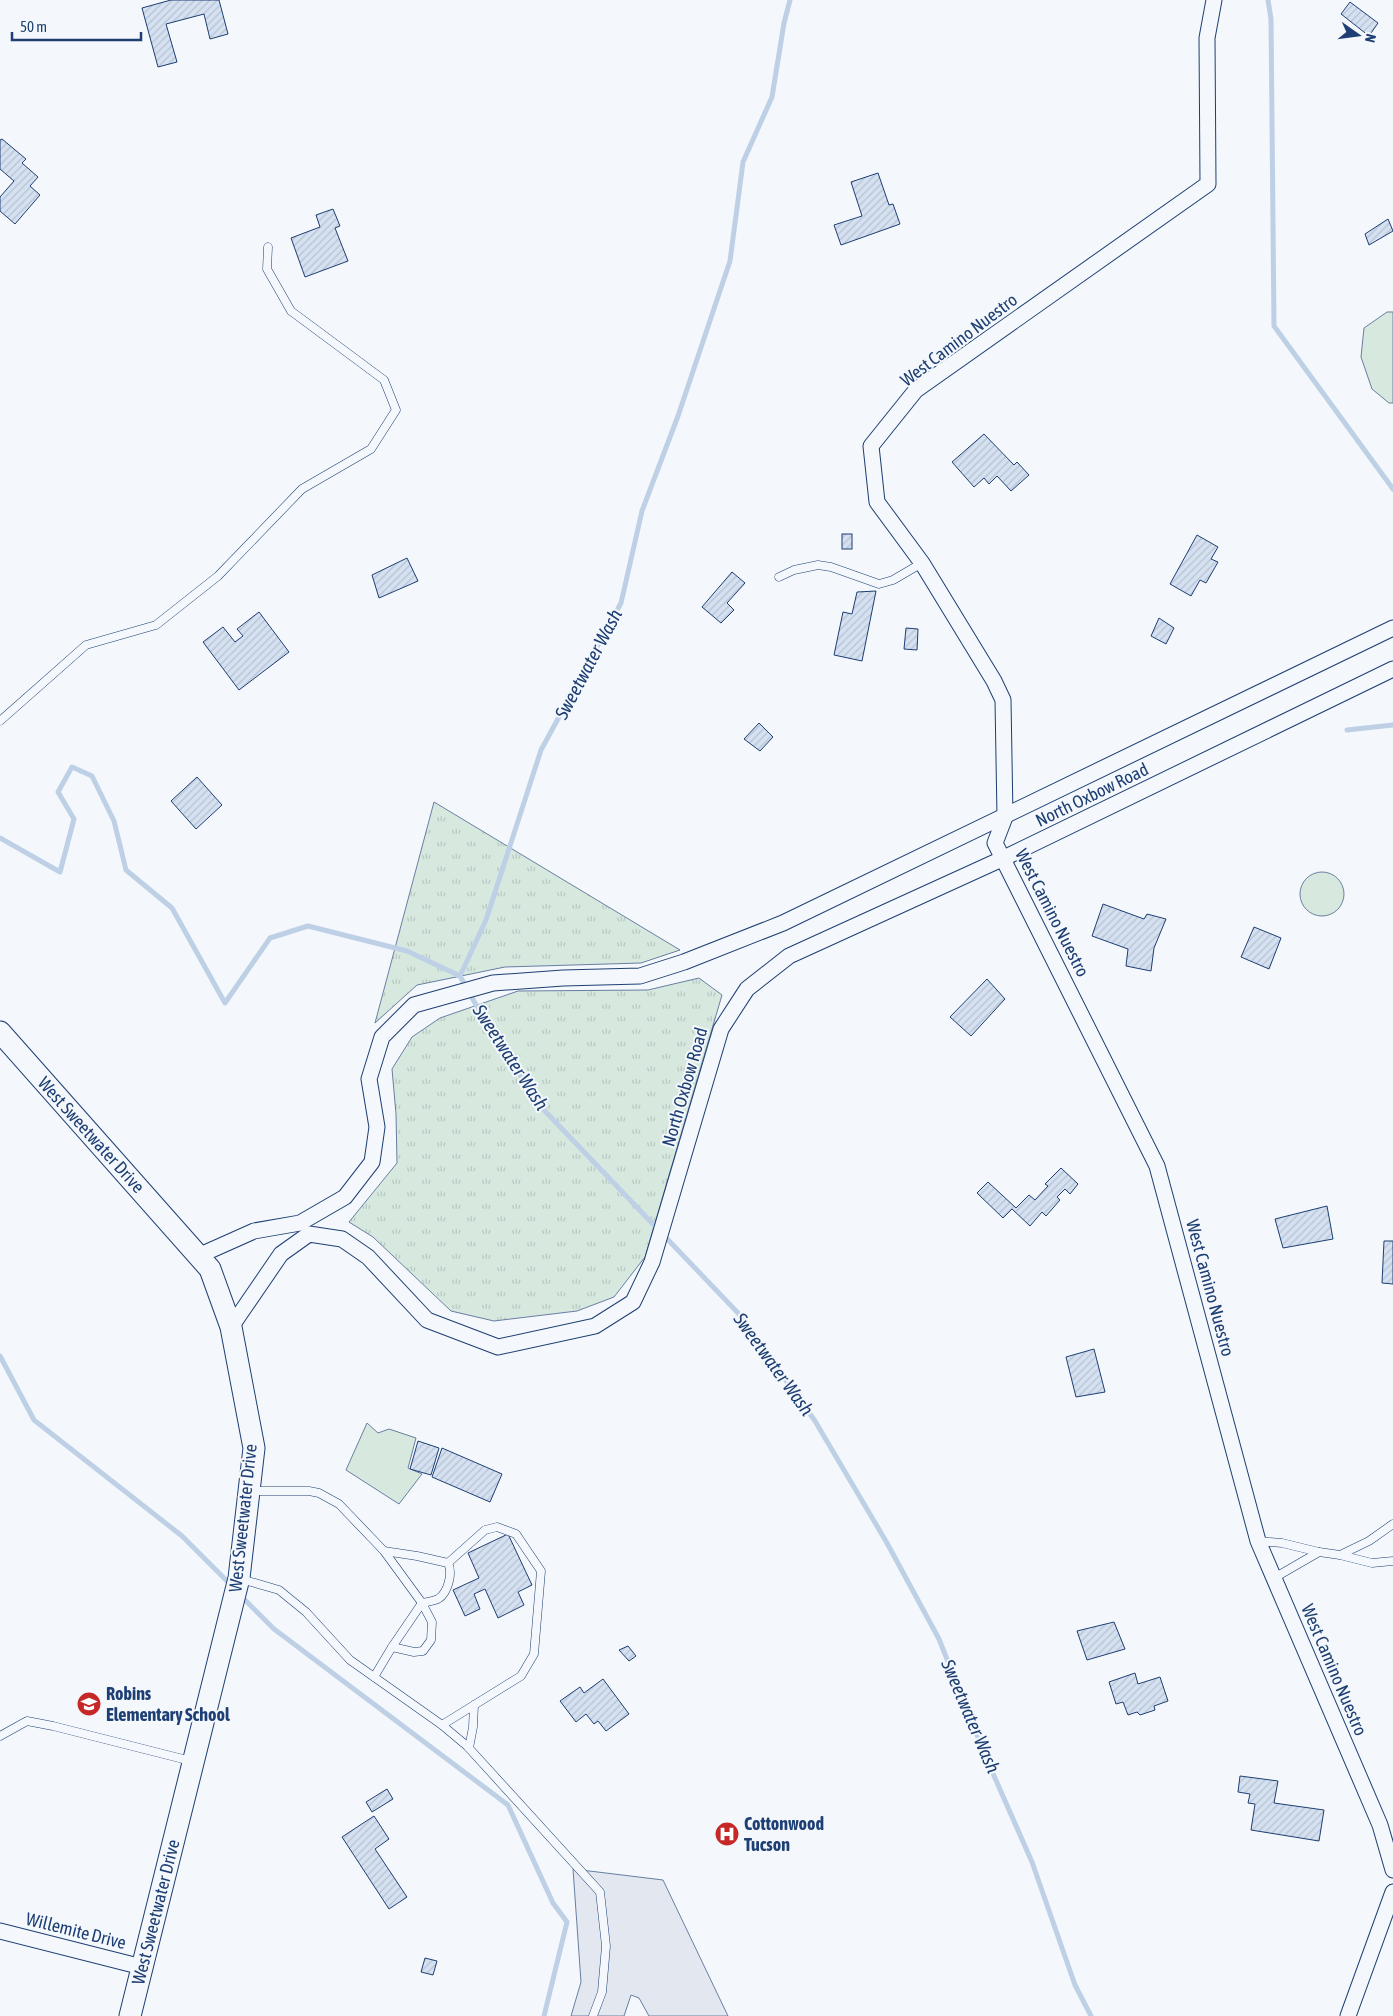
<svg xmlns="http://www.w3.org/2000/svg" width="1393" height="2016" viewBox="0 0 1393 2016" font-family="'Asap Condensed',sans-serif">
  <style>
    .grass { fill: #d7e8df; stroke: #687fa3 }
    .park { fill: url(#park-tufts); stroke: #687fa3 }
    .parking { fill: #e3e8f0; stroke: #687fa3 }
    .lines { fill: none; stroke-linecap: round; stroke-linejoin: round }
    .stream { stroke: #bed0e5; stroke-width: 5 }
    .building { fill: url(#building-hatch); stroke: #1d3f73 }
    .lane-casing { stroke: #1d3f73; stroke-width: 9 }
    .street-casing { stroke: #1d3f73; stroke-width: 17 }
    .secondary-casing { stroke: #1d3f73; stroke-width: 23 }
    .lane { stroke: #f4f7fb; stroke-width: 8 }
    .street { stroke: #f4f7fb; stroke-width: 15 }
    .secondary { stroke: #f4f7fb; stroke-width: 21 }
    .labels { text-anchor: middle; stroke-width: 4; stroke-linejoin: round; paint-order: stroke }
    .street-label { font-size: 18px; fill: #1d3f73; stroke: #f4f7fb }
    .poi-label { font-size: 18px; font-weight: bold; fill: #1d3f73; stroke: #f4f7fb; text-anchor: start }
    .water-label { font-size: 19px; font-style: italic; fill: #1d3f73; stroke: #f4f7fb }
  </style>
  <defs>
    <pattern id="park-tufts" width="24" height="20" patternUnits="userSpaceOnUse" patternTransform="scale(1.25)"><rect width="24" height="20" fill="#d7e8df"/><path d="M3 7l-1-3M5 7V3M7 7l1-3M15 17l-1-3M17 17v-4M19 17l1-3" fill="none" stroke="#b8c8c3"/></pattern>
    <pattern id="building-hatch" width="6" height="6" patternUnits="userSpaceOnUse" patternTransform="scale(1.25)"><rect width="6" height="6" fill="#d5e0f0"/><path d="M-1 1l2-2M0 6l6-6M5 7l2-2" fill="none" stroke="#b6c1d1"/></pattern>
  </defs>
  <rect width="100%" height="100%" fill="#f4f7fb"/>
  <!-- grass -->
  <g class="grass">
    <polygon points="1387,312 1393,312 1393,403 1389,403 1372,389 1361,357 1364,328"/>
    <circle cx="1322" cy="894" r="22"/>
    <polygon points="367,1423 378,1433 389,1429 416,1438 408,1468 422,1474 399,1504 346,1470"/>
  </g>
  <!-- park -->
  <g class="park">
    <polygon points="434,802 680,950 641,963 505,967 417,985 375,1023"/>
    <polygon points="699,978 722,995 645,1257 614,1297 577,1311 494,1321 451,1311 373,1237 349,1222 397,1163 396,1114 392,1069 412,1037 440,1018 518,991 648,990"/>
  </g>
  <!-- parking -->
  <polygon class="parking" points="573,1869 663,1880 728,2016 649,2016 639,1998 631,1995 624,2016 571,2016 581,1982"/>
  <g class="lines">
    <!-- stream -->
    <g class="stream">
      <polyline points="790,0 784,23 772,97 743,162 730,261 678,416 642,511 621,603 541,750 486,920 460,976 491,1032 544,1110 738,1313 815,1421 887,1543 939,1639 987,1760 1032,1862 1075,1985 1091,2016"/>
      <polyline points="1268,0 1271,19 1274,326 1393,489"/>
      <polyline points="1347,730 1393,725"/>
      <polyline points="0,838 60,872 74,819 58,792 72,767 92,776 114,821 126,870 172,908 225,1003 270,938 308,926 407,951 460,976"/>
      <polyline points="0,1356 34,1420 182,1536 231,1585"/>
      <polyline points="240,1595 274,1629 508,1805 553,1903 567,1922 544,2016"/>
    </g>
  </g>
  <!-- building -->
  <g class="building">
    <polygon points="171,0 219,0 228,34 210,39 204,14 166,24 177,62 158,67 142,8"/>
    <polygon points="1350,2 1378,23 1369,36 1341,14"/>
    <polygon points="2,139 26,159 22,163 38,177 30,186 40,195 15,224 0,211 0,197 14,181 0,169 0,140"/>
    <polygon points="878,173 889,205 893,204 900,224 841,245 834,225 862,216 851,182"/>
    <polygon points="333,209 340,226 335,228 348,261 305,277 291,238 320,227 316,215"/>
    <polygon points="1388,219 1393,231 1369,245 1365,234"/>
    <polygon points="984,434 1014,465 1017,462 1029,475 1011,491 997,476 989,484 984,478 974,487 952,462"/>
    <rect x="842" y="534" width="10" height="15"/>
    <polygon points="1197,535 1218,547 1211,559 1218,562 1206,583 1200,580 1191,596 1170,584"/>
    <polygon points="407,558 418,581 379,598 372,575"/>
    <polygon points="732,572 745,583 727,603 734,610 721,623 702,607"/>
    <polygon points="876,591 862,661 834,655 843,612 852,614 857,592"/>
    <polygon points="259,612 289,652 239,690 203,642 223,627 235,642 243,636 237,629"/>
    <polygon points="1159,618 1174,628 1166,644 1151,636"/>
    <polygon points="906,628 918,629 917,650 904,649"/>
    <polygon points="759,723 773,737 760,751 744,739"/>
    <polygon points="197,777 222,805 196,829 171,801"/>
    <polygon points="1103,904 1144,919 1147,914 1166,919 1154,948 1151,971 1126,966 1128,949 1092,936"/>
    <polygon points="1254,927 1281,938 1269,969 1241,957"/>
    <polygon points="987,979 1005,999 971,1036 950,1017"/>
    <polygon points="1061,1168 1078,1184 1070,1194 1065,1189 1057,1197 1060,1200 1046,1216 1042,1212 1030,1226 1012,1209 1003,1218 977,1193 988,1182 1016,1208 1029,1195 1035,1200 1048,1186 1045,1184"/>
    <polygon points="1327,1206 1333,1239 1283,1248 1275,1219"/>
    <polygon points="1384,1241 1393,1241 1393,1284 1382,1283"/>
    <polygon points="1094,1349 1105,1392 1076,1397 1066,1357"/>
    <polygon points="418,1441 439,1448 431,1475 410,1469"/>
    <polygon points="442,1448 502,1474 490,1502 432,1477"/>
    <polygon points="508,1534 532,1585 518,1592 524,1605 498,1618 485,1589 474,1594 480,1609 465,1616 453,1590 479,1578 468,1553"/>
    <polygon points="1114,1622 1125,1649 1087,1660 1077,1631"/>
    <polygon points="628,1646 636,1656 629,1661 619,1650"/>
    <polygon points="1135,1673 1138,1684 1160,1677 1168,1701 1154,1706 1155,1710 1140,1715 1137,1712 1128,1715 1123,1702 1116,1704 1109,1682"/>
    <polygon points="603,1679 629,1714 606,1731 598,1721 594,1724 586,1714 576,1722 560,1701 580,1687 584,1693"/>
    <polygon points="1240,1776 1278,1781 1274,1803 1324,1810 1319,1841 1251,1830 1255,1804 1248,1803 1250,1794 1238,1792"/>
    <polygon points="387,1789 393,1799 372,1812 366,1802"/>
    <polygon points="374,1816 389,1839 375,1849 407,1897 389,1909 342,1837"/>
    <polygon points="425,1958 437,1961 433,1975 421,1972"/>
  </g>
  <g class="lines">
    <defs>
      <g id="lane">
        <polyline points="779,577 794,570 818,565 831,567 879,584 893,580 922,563"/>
        <polyline points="0,721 86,645 156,625 218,576 302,489 371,449 396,410 384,380 291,311 267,269 268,247"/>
        <path d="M 251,1491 L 309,1491 L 319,1493 L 339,1504 L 384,1551 L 417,1556 L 448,1563 C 453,1573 448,1593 438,1599 C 434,1601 426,1602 422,1603 L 392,1647 L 374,1677"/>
        <polyline points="1258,1541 1282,1543 1319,1552 1274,1578"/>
        <polyline points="384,1551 422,1603 432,1622 431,1640 423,1651 414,1652 392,1647"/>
        <polyline points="1319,1552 1340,1555 1372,1563 1393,1561"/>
        <polyline points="1340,1555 1369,1541 1393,1524"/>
        <polyline points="241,1579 279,1590 306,1612 350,1660 442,1725 467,1746 600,1892 606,1946 602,1992 593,2016"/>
        <polyline points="442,1725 521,1676 534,1654 541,1571 516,1534 497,1527 485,1530 448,1563"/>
        <polyline points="0,1736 27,1721 53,1726 191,1761"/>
        <polyline points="469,1748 473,1727 474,1705"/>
      </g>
      <g id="street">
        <polyline points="1214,0 1207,38 1208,184 916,390 871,446 877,502 922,563 994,681 1003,700 1005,817 995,843 1157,1166 1258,1541 1380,1825 1393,1870"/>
        <polyline points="198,1256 254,1231 300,1223 345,1197 372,1162 377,1127 369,1079 382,1037 414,1005 493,983 563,978 640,976 684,962 783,923 1393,628"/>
        <polyline points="231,1327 281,1254 309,1234 342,1239 368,1257 427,1320 498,1347 595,1326 633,1302 652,1262 721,1029 747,989 789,956 1004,858 1393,669"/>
        <polyline points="0,1931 142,1967"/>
        <polyline points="1348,2016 1393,1892"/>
      </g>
      <polyline id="secondary" points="0,1032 210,1269 231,1327 254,1448 239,1578 130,2016"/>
    </defs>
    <!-- lane casing -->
    <use href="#lane" class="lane-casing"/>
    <!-- street casing -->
    <use href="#street" class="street-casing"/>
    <!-- secondary casing -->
    <use href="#secondary" class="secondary-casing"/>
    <!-- lane -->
    <use href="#lane" class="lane"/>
    <!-- street -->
    <use href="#street" class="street"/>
    <!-- secondary -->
    <use href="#secondary" class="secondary"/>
  </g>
  <!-- icons -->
  <defs>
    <symbol id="school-disc" viewBox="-11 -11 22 22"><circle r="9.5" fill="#c62828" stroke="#f4f7fb"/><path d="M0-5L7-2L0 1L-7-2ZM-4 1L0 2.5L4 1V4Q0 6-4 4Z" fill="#fff"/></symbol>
    <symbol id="hospital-disc" viewBox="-11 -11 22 22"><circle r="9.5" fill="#c62828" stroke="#f4f7fb"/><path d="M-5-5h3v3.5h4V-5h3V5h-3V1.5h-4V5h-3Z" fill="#fff"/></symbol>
  </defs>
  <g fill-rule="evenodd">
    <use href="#school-disc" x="75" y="1690" width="28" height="28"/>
    <use href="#hospital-disc" x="713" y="1820" width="28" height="28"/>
  </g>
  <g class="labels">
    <!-- street labels -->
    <g class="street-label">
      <text transform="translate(959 340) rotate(-37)" y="6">West Camino Nuestro</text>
      <text transform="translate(1092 795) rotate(-26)" y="6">North Oxbow Road</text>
      <text transform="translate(1052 913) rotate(63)" y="6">West Camino Nuestro</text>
      <text transform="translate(685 1087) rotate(-74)" y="6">North Oxbow Road</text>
      <text transform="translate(91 1135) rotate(48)" y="6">West Sweetwater Drive</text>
      <text transform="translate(1210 1288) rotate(75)" y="6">West Camino Nuestro</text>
      <text transform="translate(243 1518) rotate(-84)" y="6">West Sweetwater Drive</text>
      <text transform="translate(1334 1670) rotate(67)" y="6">West Camino Nuestro</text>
      <text transform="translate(156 1912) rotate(-76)" y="6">West Sweetwater Drive</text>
      <text transform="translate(76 1931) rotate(14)" y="6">Willemite Drive</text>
    </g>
    <!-- poi labels -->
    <g class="poi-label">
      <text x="106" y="1700">Robins<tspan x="106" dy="21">Elementary School</tspan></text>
      <text x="744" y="1830">Cottonwood<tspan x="744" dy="21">Tucson</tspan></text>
    </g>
    <!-- water labels -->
    <g class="water-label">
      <text transform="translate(588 664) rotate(-62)" y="7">Sweetwater Wash</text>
      <text transform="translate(511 1057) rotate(57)" y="7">Sweetwater Wash</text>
      <text transform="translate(774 1364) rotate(54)" y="7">Sweetwater Wash</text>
      <text transform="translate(971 1716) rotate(67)" y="7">Sweetwater Wash</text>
    </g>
  </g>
  <!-- north arrow -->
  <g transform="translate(1358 35) rotate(104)" stroke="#f4f7fb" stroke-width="4" paint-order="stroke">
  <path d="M0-4L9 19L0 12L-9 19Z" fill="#1d3f73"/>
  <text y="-8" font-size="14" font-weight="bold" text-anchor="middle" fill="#1d3f73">N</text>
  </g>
  <!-- scale -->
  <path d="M12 32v8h129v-8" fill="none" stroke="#1d3f73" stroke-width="2.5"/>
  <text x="20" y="32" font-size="15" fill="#1d3f73" stroke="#f4f7fb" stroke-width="4" paint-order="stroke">50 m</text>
</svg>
